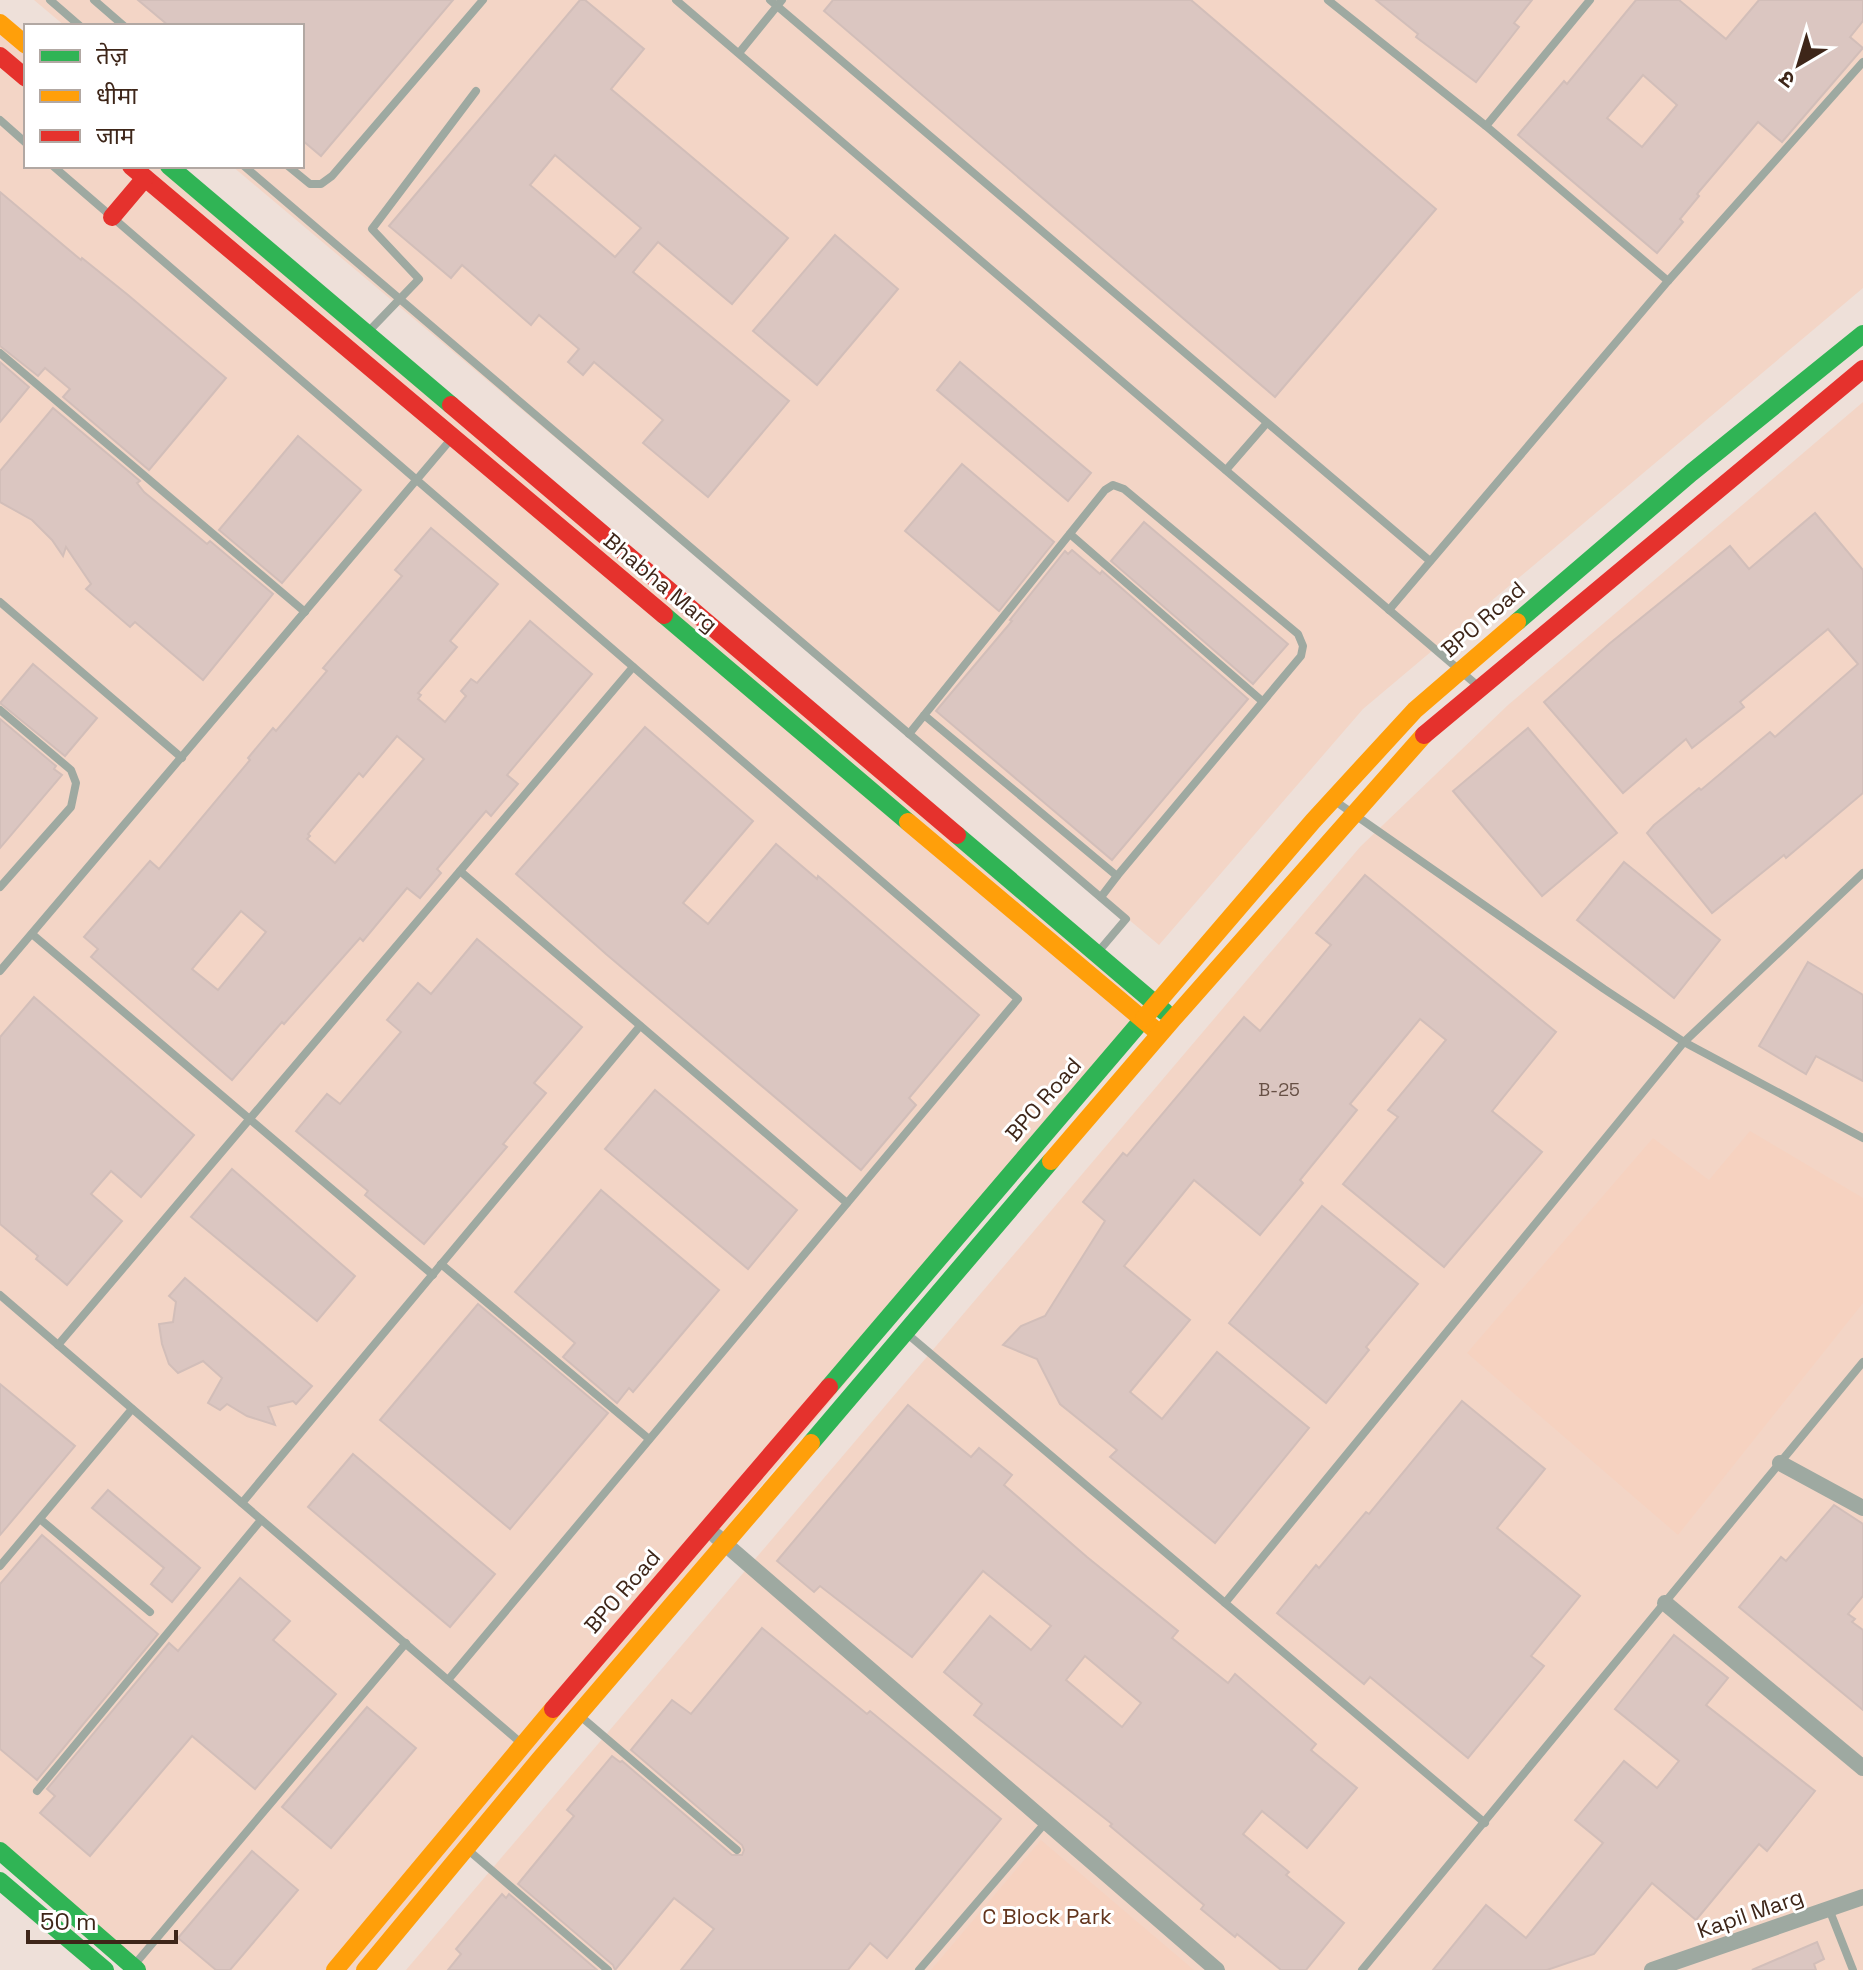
<svg xmlns="http://www.w3.org/2000/svg" width="1863" height="1970" viewBox="0 0 1863 1970" font-family="'Space Grotesk','Noto Sans Devanagari',sans-serif">
  <style>
    .built { fill: #f3d5c6 }
    .green { fill: #f6d2c0 }
    .building { fill: #dbc6c1; stroke: #d2beb9; stroke-width: 2; fill-rule: evenodd }
    .lines { fill: none; stroke-linecap: round; stroke-linejoin: round }
    .lane { stroke: #9ea9a1; stroke-width: 8 }
    .street { stroke: #9ea9a1; stroke-width: 16 }
    .fast { stroke: #30b455; stroke-width: 18 }
    .slow { stroke: #ff9f0a; stroke-width: 18 }
    .jam { stroke: #e5322d; stroke-width: 18 }
    .labels { text-anchor: middle; stroke-width: 6; stroke-linejoin: round; paint-order: stroke }
    .number-label { font-size: 18px; fill: #675045 }
    .street-label { font-size: 22px; fill: #3e2619; stroke: #fff }
    .park-label { font-size: 22px; fill: #63351d; stroke: #fff }
  </style>
  <rect width="100%" height="100%" fill="#eee0d9"/>
  <!-- built -->
  <g class="built">
    <polygon points="34,0 1863,0 1863,288 1363,709 1159,945 232,166 302,166 302,26 65,26"/>
    <polygon points="0,21 26,43 26,166 171,166 1156,1004 364,1970 129,1970 0,1859"/>
    <polygon points="1863,402 1863,1970 406,1970 1360,847 1508,705"/>
  </g>
  <!-- green -->
  <g class="green">
    <polygon points="1750,1131 1863,1198 1863,1303 1678,1535 1467,1353 1653,1138 1709,1180"/>
    <polygon points="1041,1840 1194,1970 931,1970"/>
  </g>
  <!-- building -->
  <g class="building">
    <polygon points="138,0 453,0 321,156 302,140 302,26 169,26"/>
    <path d="M 580,0 L 585,0 L 644,49 L 611,89 L 788,238 L 732,304 L 658,242 L 633,272 L 789,401 L 708,497 L 643,443 L 663,420 L 594,362 L 583,375 L 568,362 L 579,349 L 539,315 L 531,325 L 462,265 L 451,278 L 389,226 ZM 555,155 L 641,228 L 615,257 L 530,185 Z"/>
    <polygon points="833,0 1191,0 1436,209 1275,397 824,11"/>
    <polygon points="1376,0 1532,0 1514,23 1519,27 1476,82 1416,37 1418,34"/>
    <path d="M 1636,0 L 1679,0 L 1726,39 L 1759,0 L 1863,0 L 1863,21 L 1850,37 L 1863,48 L 1782,142 L 1758,122 L 1697,194 L 1699,196 L 1680,219 L 1683,222 L 1657,253 L 1518,135 L 1564,81 L 1567,84 ZM 1643,75 L 1677,105 L 1642,147 L 1607,118 Z"/>
    <polygon points="0,192 81,260 82,258 128,295 226,378 149,470 63,397 70,389 45,368 38,376 0,346"/>
    <polygon points="835,235 898,289 817,385 753,331"/>
    <polygon points="0,362 29,387 0,422"/>
    <polygon points="960,362 1091,473 1068,501 937,390"/>
    <polygon points="53,408 140,481 137,483 144,492 207,544 210,541 273,594 203,680 135,622 130,627 86,589 91,584 66,547 63,556 52,540 32,520 0,502 0,471"/>
    <polygon points="298,436 361,490 282,583 219,530"/>
    <polygon points="962,464 1054,542 999,611 905,531"/>
    <polygon points="1815,513 1863,570 1863,793 1786,858 1784,855 1712,913 1647,833 1654,825 1699,788 1701,790 1770,732 1775,737 1858,664 1828,629 1740,702 1744,707 1692,748 1686,739 1623,793 1544,702 1609,644 1730,546 1749,569"/>
    <polygon points="1144,522 1288,644 1253,684 1111,561"/>
    <path d="M 431,528 L 498,584 L 450,641 L 457,647 L 418,693 L 421,695 L 418,699 L 445,722 L 466,696 L 461,691 L 471,679 L 477,683 L 530,621 L 592,674 L 507,775 L 518,784 L 491,816 L 486,811 L 437,869 L 441,873 L 420,898 L 407,888 L 363,941 L 360,938 L 284,1024 L 282,1022 L 232,1080 L 91,957 L 98,949 L 84,937 L 150,861 L 159,869 L 250,760 L 248,758 L 273,728 L 276,731 L 327,671 L 323,668 L 402,576 L 395,570 ZM 397,736 L 424,759 L 335,863 L 307,839 L 310,836 L 308,834 L 359,773 L 363,777 ZM 241,911 L 266,932 L 218,990 L 192,969 Z"/>
    <polygon points="1072,550 1100,574 1102,571 1248,699 1112,860 936,711 1012,621 1010,620 1065,551 1068,554"/>
    <polygon points="33,664 97,718 65,756 0,703"/>
    <polygon points="0,719 56,766 54,769 62,775 0,848"/>
    <polygon points="645,727 753,821 683,903 708,924 776,844 817,879 818,876 979,1015 909,1098 916,1105 861,1170 606,954 516,874"/>
    <polygon points="1528,728 1617,833 1542,896 1453,791"/>
    <polygon points="1624,862 1720,940 1674,998 1577,920"/>
    <polygon points="1365,875 1556,1032 1492,1111 1542,1152 1444,1267 1343,1184 1398,1117 1388,1110 1446,1040 1420,1019 1350,1104 1357,1110 1300,1180 1303,1183 1260,1235 1194,1180 1124,1266 1190,1320 1130,1392 1162,1419 1217,1352 1309,1428 1215,1543 1110,1457 1117,1450 1060,1404 1037,1359 1003,1345 1021,1326 1045,1316 1105,1221 1083,1202 1123,1153 1127,1156 1244,1017 1260,1031 1331,945 1316,933"/>
    <polygon points="477,939 582,1027 534,1083 546,1093 503,1144 507,1147 424,1244 365,1195 368,1191 296,1131 327,1094 340,1104 401,1032 387,1020 418,983 431,994"/>
    <polygon points="1808,962 1863,995 1863,1081 1816,1056 1806,1074 1759,1046"/>
    <polygon points="34,997 194,1135 141,1197 111,1171 91,1194 122,1221 67,1285 36,1259 38,1256 0,1224 0,1037"/>
    <polygon points="655,1090 797,1210 748,1269 605,1149"/>
    <polygon points="232,1169 355,1276 317,1321 191,1217"/>
    <polygon points="601,1190 719,1290 633,1392 629,1388 617,1403 563,1357 575,1343 515,1292"/>
    <polygon points="1322,1206 1418,1284 1366,1347 1369,1350 1326,1403 1229,1323"/>
    <polygon points="185,1278 312,1386 296,1404 293,1401 268,1407 275,1425 247,1416 227,1404 220,1410 208,1403 222,1378 203,1361 178,1373 169,1364 162,1344 159,1324 173,1322 176,1302 169,1296"/>
    <polygon points="478,1304 608,1413 510,1529 380,1420"/>
    <polygon points="0,1384 75,1446 0,1535"/>
    <polygon points="1462,1401 1545,1469 1497,1528 1580,1596 1531,1656 1544,1666 1468,1758 1370,1677 1364,1684 1277,1613 1316,1565 1319,1568 1366,1512 1369,1514"/>
    <path d="M 908,1405 L 971,1457 L 979,1448 L 1012,1475 L 1004,1485 L 1087,1557 L 1178,1631 L 1172,1638 L 1228,1683 L 1235,1674 L 1316,1744 L 1311,1750 L 1357,1788 L 1307,1848 L 1262,1811 L 1243,1834 L 1289,1872 L 1286,1875 L 1344,1923 L 1306,1970 L 1281,1970 L 1237,1934 L 1235,1937 L 1201,1909 L 1204,1905 L 1110,1826 L 1112,1824 L 974,1715 L 982,1704 L 944,1672 L 990,1616 L 1031,1650 L 1051,1626 L 983,1571 L 912,1657 L 820,1586 L 814,1592 L 777,1561 ZM 1085,1656 L 1141,1703 L 1122,1727 L 1066,1680 Z"/>
    <polygon points="353,1454 495,1574 450,1627 308,1507"/>
    <polygon points="108,1490 200,1568 172,1602 151,1584 164,1568 92,1508"/>
    <polygon points="1834,1505 1863,1524 1863,1596 1848,1614 1855,1619 1852,1622 1863,1630 1863,1710 1739,1607 1781,1557 1786,1561"/>
    <polygon points="42,1535 158,1634 37,1780 0,1749 0,1584"/>
    <polygon points="240,1578 290,1621 273,1640 336,1694 255,1789 192,1736 90,1856 40,1813 55,1796 47,1789 169,1643 178,1651"/>
    <polygon points="762,1628 867,1714 870,1711 1001,1819 887,1958 870,1943 848,1970 681,1970 714,1929 674,1898 615,1970 613,1965 518,1884 574,1816 567,1810 612,1756 620,1762 622,1761 732,1855 742,1855 744,1850 742,1845 631,1750 672,1700 691,1714"/>
    <polygon points="1674,1635 1728,1678 1706,1705 1815,1791 1767,1851 1759,1844 1696,1920 1652,1883 1594,1954 1547,1970 1433,1970 1486,1905 1526,1938 1603,1843 1575,1820 1624,1761 1657,1788 1679,1761 1615,1709"/>
    <polygon points="367,1707 416,1748 331,1848 282,1807"/>
    <polygon points="252,1851 298,1890 230,1970 216,1970 178,1938"/>
    <polygon points="502,1894 506,1898 509,1894 597,1970 448,1970 461,1954 456,1949"/>
    <polygon points="1817,1942 1824,1959 1814,1964 1816,1970 1752,1970"/>
  </g>
  <g class="lines">
    <!-- lane -->
    <g class="lane">
      <polyline points="50,0 80,26"/>
      <polyline points="94,0 124,26"/>
      <polyline points="676,0 1478,686"/>
      <polyline points="770,0 1430,561"/>
      <polyline points="1328,0 1486,126 1668,281"/>
      <polyline points="739,53 782,0"/>
      <polyline points="0,120 26,143"/>
      <polyline points="1486,126 1590,0"/>
      <polyline points="53,166 1018,999 448,1680"/>
      <polyline points="244,166 1126,919 1098,952"/>
      <polyline points="288,166 310,184 321,184 332,176 483,0"/>
      <polyline points="367,333 419,279 372,229 476,91"/>
      <polyline points="0,353 305,612"/>
      <polyline points="1226,470 1266,424"/>
      <polyline points="1070,534 1262,701"/>
      <polyline points="0,602 182,758"/>
      <polyline points="1389,610 1668,281 1863,62"/>
      <polyline points="0,710 71,770 76,783 71,807 0,887"/>
      <polyline points="909,734 1105,490 1113,485 1124,489 1298,634 1303,646 1301,656 1117,876 924,715"/>
      <polyline points="1335,801 1604,989 1684,1042 1863,1138"/>
      <polyline points="460,871 847,1203"/>
      <polyline points="1101,897 1117,876"/>
      <polyline points="32,934 433,1275"/>
      <polyline points="0,971 452,438"/>
      <polyline points="441,1264 649,1439"/>
      <polyline points="0,1295 521,1743"/>
      <polyline points="905,1332 1485,1823"/>
      <polyline points="58,1345 633,667"/>
      <polyline points="242,1503 640,1026"/>
      <polyline points="40,1519 150,1612"/>
      <polyline points="0,1566 132,1409"/>
      <polyline points="1225,1603 1684,1042 1863,873"/>
      <polyline points="579,1715 737,1850"/>
      <polyline points="37,1791 261,1520"/>
      <polyline points="467,1849 608,1970"/>
      <polyline points="1829,1909 1853,1970"/>
      <polyline points="135,1964 406,1643"/>
      <polyline points="919,1970 1046,1822"/>
      <polyline points="1362,1970 1863,1362"/>
    </g>
    <!-- street -->
    <g class="street">
      <polyline points="1780,1463 1863,1508"/>
      <polyline points="716,1536 1217,1970"/>
      <polyline points="1665,1603 1863,1768"/>
      <polyline points="1652,1970 1863,1897"/>
    </g>
    <!-- fast -->
    <g class="fast">
      <polyline points="169,166 451,405"/>
      <polyline points="664,615 908,822"/>
      <polyline points="1517,622 1691,473 1863,334"/>
      <polyline points="957,835 1165,1012"/>
      <polyline points="829,1387 1144,1018"/>
      <polyline points="811,1443 1051,1161"/>
      <polyline points="0,1851 137,1970"/>
      <polyline points="0,1881 105,1970"/>
    </g>
    <!-- slow -->
    <g class="slow">
      <polyline points="0,23 26,45"/>
      <polyline points="908,822 1153,1028"/>
      <polyline points="1144,1018 1313,821 1415,710 1517,622"/>
      <polyline points="1051,1161 1173,1019 1424,735"/>
      <polyline points="335,1970 553,1709"/>
      <polyline points="365,1970 540,1759 811,1443"/>
    </g>
    <!-- jam -->
    <g class="jam">
      <polyline points="0,56 26,78"/>
      <polyline points="131,166 664,615"/>
      <polyline points="112,217 145,178"/>
      <polyline points="451,405 957,835"/>
      <polyline points="1424,735 1863,369"/>
      <polyline points="553,1709 829,1387"/>
    </g>
  </g>
  <g class="labels">
    <!-- number labels -->
    <g class="number-label">
      <text x="1279" y="1096">B-25</text>
    </g>
    <!-- street labels -->
    <g class="street-label">
      <text transform="translate(661 582) rotate(40)" y="8">Bhabha Marg</text>
      <text transform="translate(1483 619) rotate(-41)" y="8">BPO Road</text>
      <text transform="translate(1043 1099) rotate(-49)" y="8">BPO Road</text>
      <text transform="translate(622 1591) rotate(-49)" y="8">BPO Road</text>
      <text transform="translate(1750 1913) rotate(-19)" y="8">Kapil Marg</text>
    </g>
    <!-- park labels -->
    <g class="park-label">
      <text x="1047" y="1924">C Block Park</text>
    </g>
  </g>
  <!-- legend -->
  <rect x="24" y="24" width="280" height="144" fill="#ffffff" stroke="#b2a8a3" stroke-width="2"/>
  <rect x="40" y="50" width="40" height="12" fill="#30b455" stroke="#b2a8a3" stroke-width="2"/>
  <text x="96" y="64" font-size="24" fill="#3e2619">तेज़</text>
  <rect x="40" y="90" width="40" height="12" fill="#ff9f0a" stroke="#b2a8a3" stroke-width="2"/>
  <text x="96" y="104" font-size="24" fill="#3e2619">धीमा</text>
  <rect x="40" y="130" width="40" height="12" fill="#e5322d" stroke="#b2a8a3" stroke-width="2"/>
  <text x="96" y="144" font-size="24" fill="#3e2619">जाम</text>
  <!-- north arrow -->
  <g transform="translate(1799 64) rotate(218)" stroke="#ffffff" stroke-width="6" paint-order="stroke">
  <path d="M0-6L14 30L0 20L-14 30Z" fill="#3e2619"/>
  <text y="-12" font-size="22" font-weight="bold" text-anchor="middle" fill="#3e2619">उ</text>
  </g>
  <!-- scale -->
  <path d="M28 1930v12h148v-12" fill="none" stroke="#3e2619" stroke-width="4"/>
  <text x="40" y="1930" font-size="24" fill="#3e2619" stroke="#ffffff" stroke-width="6" paint-order="stroke">50 m</text>
</svg>
